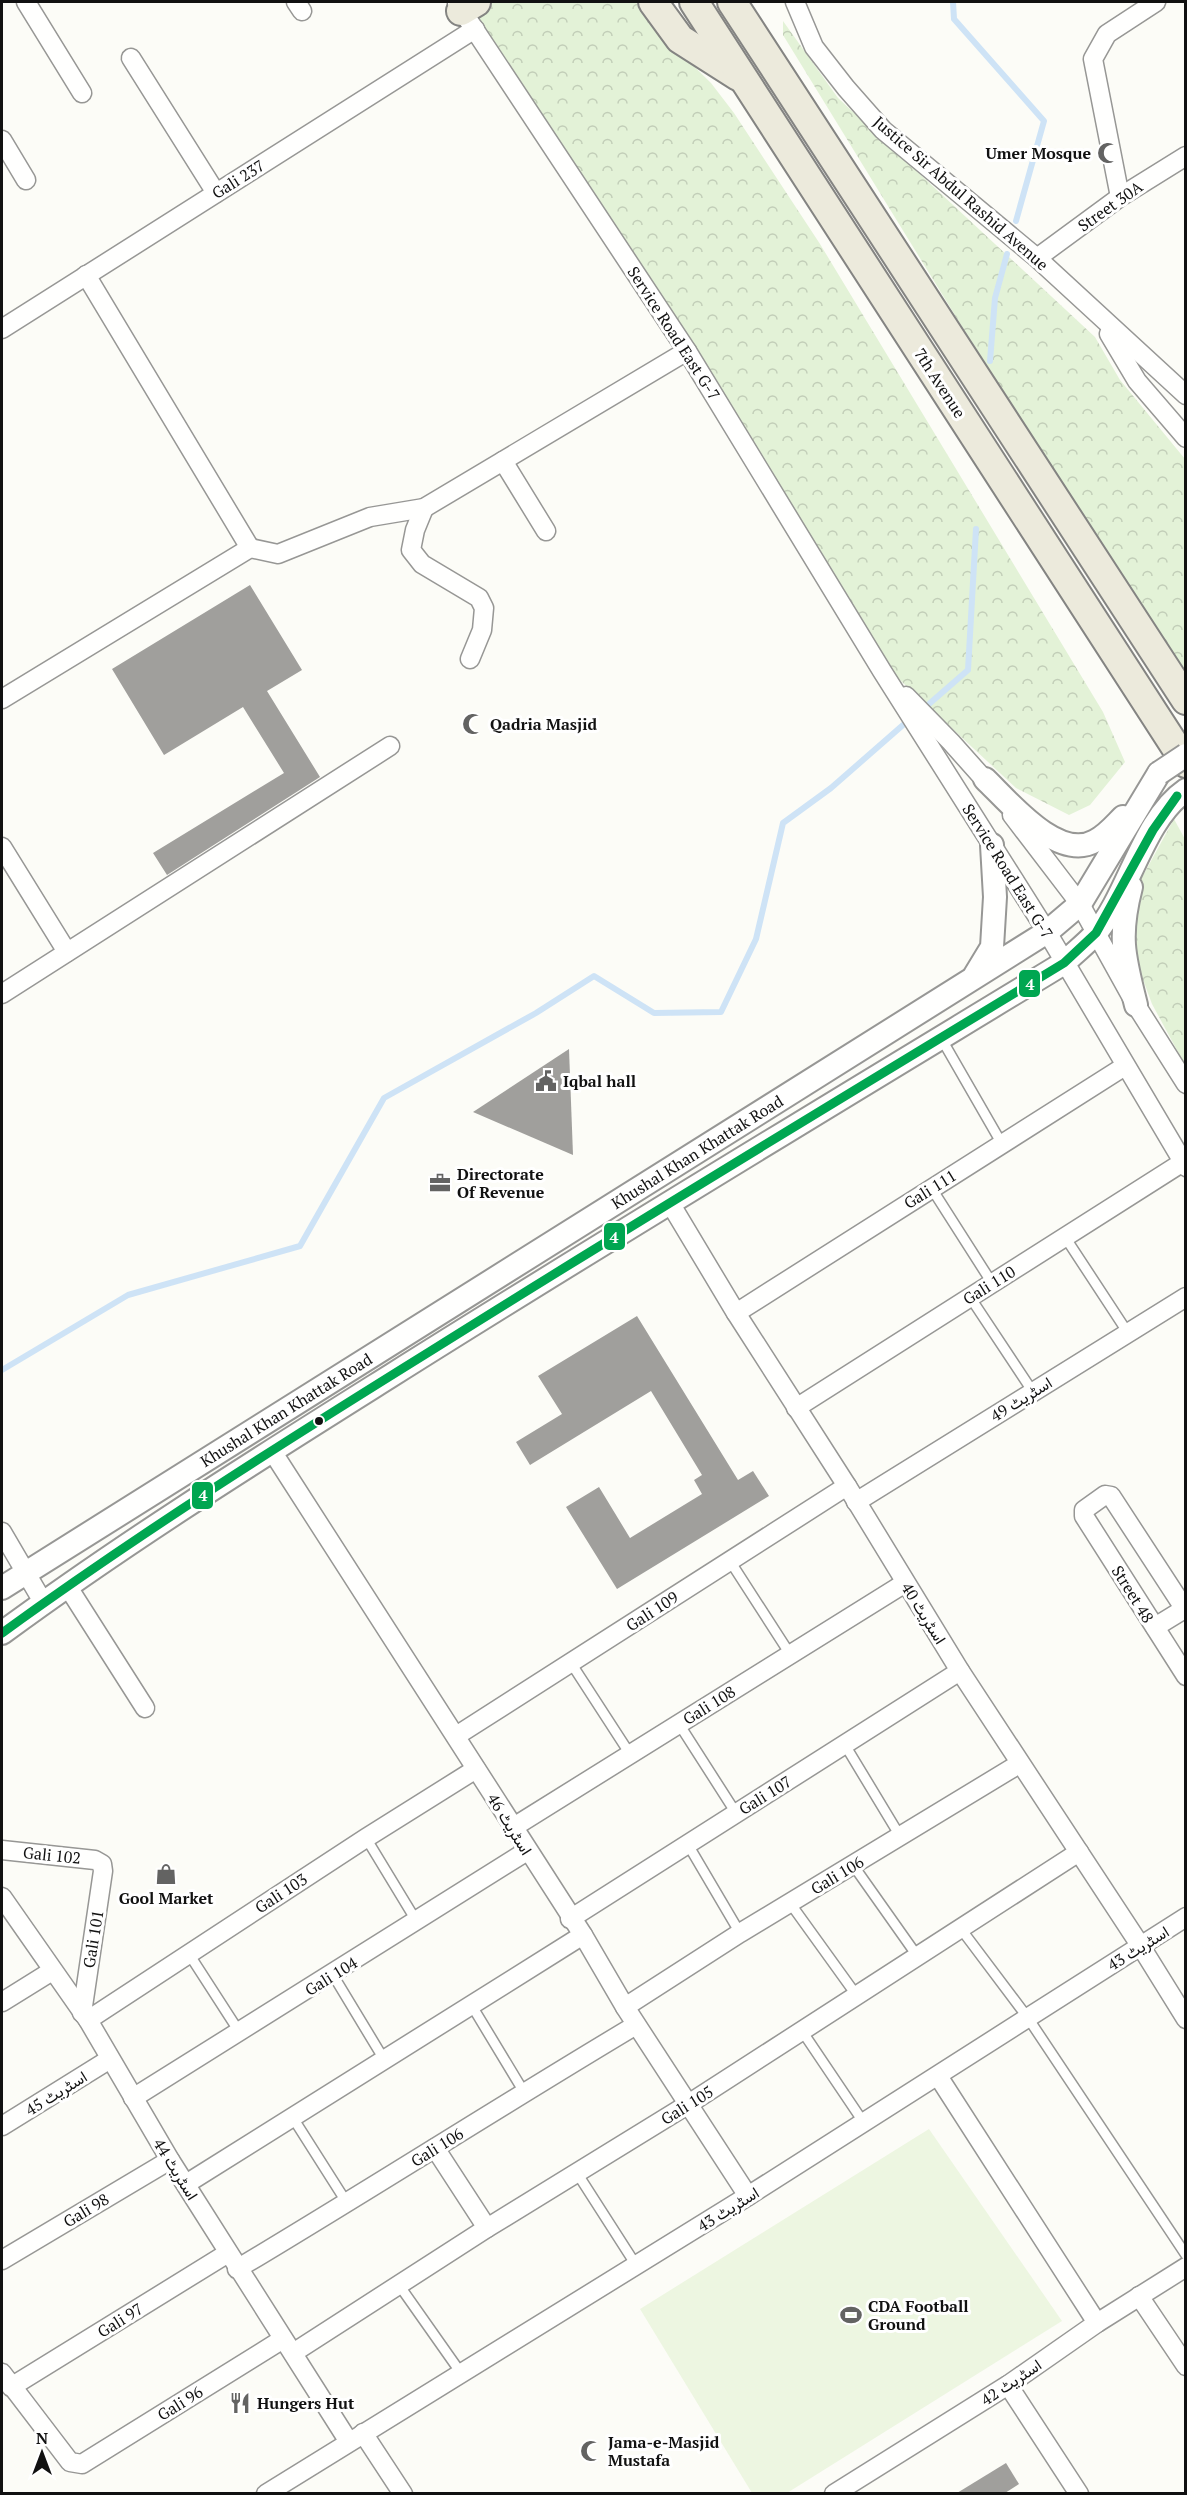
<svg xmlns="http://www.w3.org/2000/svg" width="1187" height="2495" viewBox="0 0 1187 2495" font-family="'PT Serif',Vazirmatn,serif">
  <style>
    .park { fill: url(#park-crowns) }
    .pitch { fill: #edf6e1 }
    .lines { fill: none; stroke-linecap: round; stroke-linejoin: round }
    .stream { stroke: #cee3f6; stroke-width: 6 }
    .building { fill: #a09f9c }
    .service-casing { stroke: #979795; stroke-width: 12 }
    .minor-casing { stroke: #979795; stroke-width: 21 }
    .tertiary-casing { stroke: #979795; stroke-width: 26 }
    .primary-casing { stroke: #848482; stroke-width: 32 }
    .service { stroke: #fffffe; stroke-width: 9 }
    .minor { stroke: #fffffe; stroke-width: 18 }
    .tertiary { stroke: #fffffe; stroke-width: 22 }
    .primary { stroke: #eceadc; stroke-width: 28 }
    .tertiary-bridge-casing { stroke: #979795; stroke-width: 26; stroke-linecap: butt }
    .tertiary-bridge { stroke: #fffffe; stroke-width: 22 }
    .bus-1-casing { stroke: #fff; stroke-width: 14 }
    .bus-1 { stroke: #00a651; stroke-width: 9 }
    .bus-dot { fill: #111; stroke: #fff; stroke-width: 2 }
    .labels { text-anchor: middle; stroke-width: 6; stroke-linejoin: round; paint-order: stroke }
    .poi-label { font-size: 16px; font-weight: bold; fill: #111; stroke: #fff; text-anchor: start }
    .street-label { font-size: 16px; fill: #111; stroke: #fff }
    .line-badge { stroke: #fff; stroke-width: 2 }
    .badge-label { font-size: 16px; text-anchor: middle; font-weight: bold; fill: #fff }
  </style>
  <defs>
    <pattern id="park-crowns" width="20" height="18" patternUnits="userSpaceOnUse" patternTransform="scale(1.5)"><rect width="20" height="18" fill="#e3f2d7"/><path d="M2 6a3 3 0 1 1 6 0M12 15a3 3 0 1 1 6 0" fill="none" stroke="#c2ceb8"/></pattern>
  </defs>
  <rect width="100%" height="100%" fill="#fcfcf7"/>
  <!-- park -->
  <g class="park">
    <polygon points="494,2 636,2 655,28 711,83 734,113 820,244 1103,712 1125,762 1090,805 1069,815 1016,788 887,668 473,14"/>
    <polygon points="783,21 838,98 1095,337 1120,380 1185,459 1185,672 961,325 783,35"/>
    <polygon points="1174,819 1186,841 1185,1065 1152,1004 1131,947 1140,881"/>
  </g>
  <!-- pitch -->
  <polygon class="pitch" points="929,2129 1062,2321 787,2493 752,2493 640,2309"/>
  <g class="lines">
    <!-- stream -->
    <g class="stream">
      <polyline points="953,2 954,19 1044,121 1016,221"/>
      <polyline points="990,361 995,298 1007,254"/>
      <polyline points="929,704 968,670 976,529"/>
      <polyline points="2,1370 128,1295 300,1246 384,1098 536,1013 594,976 654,1013 721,1012 756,939 783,823 831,788 903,725"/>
    </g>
  </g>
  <!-- building -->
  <g class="building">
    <polygon points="250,585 302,670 267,691 320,777 167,875 153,853 284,773 243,707 164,755 112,669"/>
    <polygon points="569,1049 573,1155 473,1112"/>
    <polygon points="637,1316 738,1480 753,1471 769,1496 617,1589 566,1507 599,1487 630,1538 702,1494 694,1480 702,1475 651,1391 530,1465 516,1442 562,1414 538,1376"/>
    <polygon points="1006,2463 1019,2484 1005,2493 957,2493"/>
  </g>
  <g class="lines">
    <defs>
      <g id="service">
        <polyline points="941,1038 1002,1144"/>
        <polyline points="932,1189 992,1283"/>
        <polyline points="1065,1237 1128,1333"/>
        <polyline points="970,1297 1033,1392"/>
        <polyline points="730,1561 790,1654"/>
        <polyline points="571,1663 630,1754"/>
        <polyline points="679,1724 736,1813"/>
        <polyline points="845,1745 900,1836"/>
        <polyline points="366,1838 417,1922"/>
        <polyline points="687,1843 740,1933"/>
        <polyline points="853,1865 918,1957"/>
        <polyline points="790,1903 857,1996"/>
        <polyline points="961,1929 1028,2018 1186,2255"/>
        <polyline points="189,1954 240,2033"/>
        <polyline points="333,1975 385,2061"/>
        <polyline points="472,2006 524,2092"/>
        <polyline points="802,2031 864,2123"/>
        <polyline points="293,2118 347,2203"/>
        <polyline points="577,2173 636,2265"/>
        <polyline points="399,2285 461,2373"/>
      </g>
      <g id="minor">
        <polyline points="26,2 82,93"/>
        <polyline points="296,2 302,11"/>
        <polyline points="795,2 814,47 846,88 883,130 1037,258 1186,395"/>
        <polyline points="457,3 687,351 882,671 1047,932 1186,1167"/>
        <polyline points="131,58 216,193"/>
        <polyline points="2,140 26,180"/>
        <polyline points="1120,197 1093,59 1107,34 1156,2"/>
        <polyline points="1037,258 1120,197 1186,156"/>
        <polyline points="86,275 250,548"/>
        <polyline points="2,329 475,29"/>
        <polyline points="1109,334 1137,381 1186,438"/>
        <polyline points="503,461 546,531"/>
        <polyline points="424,508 415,530 411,550 422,564 479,598 484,608 482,630 470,659"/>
        <polyline points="906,696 951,742 992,788"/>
        <polyline points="2,699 250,548 278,554 370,517 424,508 687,351"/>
        <polyline points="1012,815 1080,904 1136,1005 1186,1084"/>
        <polyline points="2,847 67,952"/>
        <polyline points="2,994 390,746"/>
        <polyline points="670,1203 736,1313 847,1486 960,1671 1140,1945 1186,2019"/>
        <polyline points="736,1313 1125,1066"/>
        <polyline points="796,1408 1183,1162"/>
        <polyline points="272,1451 583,1935 625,2007 748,2196"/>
        <polyline points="856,1502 1186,1297"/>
        <polyline points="2,1532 43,1602"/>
        <polyline points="68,1587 145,1708"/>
        <polyline points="1186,1611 1111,1496 1105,1495 1084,1510 1084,1516 1186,1676"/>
        <polyline points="1155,1627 1186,1608"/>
        <polyline points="456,1736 847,1486"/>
        <polyline points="512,1828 905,1583"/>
        <polyline points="2,1850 95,1860 102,1864 103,1871 82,2013"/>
        <polyline points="2,1897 88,2020 170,2160 349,2442"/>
        <polyline points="570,1919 960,1671"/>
        <polyline points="2,2002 52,1971"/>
        <polyline points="625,2007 740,1933 1019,1764"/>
        <polyline points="88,2020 366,1838 476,1769"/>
        <polyline points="938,2076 1097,2323"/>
        <polyline points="133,2098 527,1851"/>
        <polyline points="2,2126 110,2059"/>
        <polyline points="435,2148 487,2228"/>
        <polyline points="186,2184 583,1935"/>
        <polyline points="2,2260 170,2160"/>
        <path d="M 237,2269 C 371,2189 502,2105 636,2025"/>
        <polyline points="1139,2296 1186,2366"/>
        <polyline points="293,2353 487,2228 687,2105 1079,1852"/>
        <polyline points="2,2373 70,2462 82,2464 283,2339"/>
        <polyline points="1008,2385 1079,2494"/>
        <polyline points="11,2387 228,2253"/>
        <polyline points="363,2433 403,2494"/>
        <polyline points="266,2494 748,2196 1186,1917"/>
        <polyline points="834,2494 1008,2385 1097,2323 1186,2267"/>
      </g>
      <g id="tertiary">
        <path d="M 985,779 C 1009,802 1058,862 1095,841 C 1106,836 1115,825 1123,817"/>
        <path d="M 1131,887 C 1118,937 1124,957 1136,1005"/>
        <polyline points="975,975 992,947 995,897 992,845"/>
        <polyline points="2,1588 1047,932 1080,904 1159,773"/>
        <path d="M 2,1633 C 127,1541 260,1458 392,1375 C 614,1235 840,1099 1064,963 C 1074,953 1086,944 1095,934 C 1129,895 1142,820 1186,790"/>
      </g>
      <g id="primary">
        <polyline points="653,2 680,39 738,76"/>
        <polyline points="694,2 1186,763"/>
        <polyline points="732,2 1186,700"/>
        <polyline points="461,11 476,2"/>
      </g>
    </defs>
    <!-- service casing -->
    <use href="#service" class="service-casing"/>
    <!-- minor casing -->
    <use href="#minor" class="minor-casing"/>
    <!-- tertiary casing -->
    <use href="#tertiary" class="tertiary-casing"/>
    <!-- primary casing -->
    <use href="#primary" class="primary-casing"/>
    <!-- service -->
    <use href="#service" class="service"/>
    <!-- minor -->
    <use href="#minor" class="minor"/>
    <!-- tertiary -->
    <use href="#tertiary" class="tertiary"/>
    <!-- primary -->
    <use href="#primary" class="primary"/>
    <defs>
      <polyline id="tertiary-bridge" points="1159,773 1186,755"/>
    </defs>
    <!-- tertiary-bridge casing -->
    <use href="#tertiary-bridge" class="tertiary-bridge-casing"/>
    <!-- tertiary-bridge -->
    <use href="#tertiary-bridge" class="tertiary-bridge"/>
    <defs>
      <path id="bus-1" d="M 2,1633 C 140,1533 284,1442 429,1352 C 639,1220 852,1092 1064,963 L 1096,933 L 1153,830 L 1177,796"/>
    </defs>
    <!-- bus-1 casing -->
    <use href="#bus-1" class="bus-1-casing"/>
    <!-- bus-1 -->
    <use href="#bus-1" class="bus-1"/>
  </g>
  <!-- icons -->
  <defs>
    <symbol id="mosque-bare" viewBox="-9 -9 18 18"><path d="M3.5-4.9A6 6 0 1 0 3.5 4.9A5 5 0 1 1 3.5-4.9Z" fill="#636362" stroke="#fff" stroke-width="2.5" paint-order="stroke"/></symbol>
    <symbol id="civic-bare" viewBox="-9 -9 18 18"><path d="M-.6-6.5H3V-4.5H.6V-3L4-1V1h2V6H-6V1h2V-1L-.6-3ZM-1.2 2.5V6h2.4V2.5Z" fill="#636362" stroke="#fff" stroke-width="2.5" paint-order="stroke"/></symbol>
    <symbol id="office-bare" viewBox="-9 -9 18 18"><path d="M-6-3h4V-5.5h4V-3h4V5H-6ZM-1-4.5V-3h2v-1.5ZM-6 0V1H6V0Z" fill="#636362" stroke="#fff" stroke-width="2.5" paint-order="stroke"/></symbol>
    <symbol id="shop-bare" viewBox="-9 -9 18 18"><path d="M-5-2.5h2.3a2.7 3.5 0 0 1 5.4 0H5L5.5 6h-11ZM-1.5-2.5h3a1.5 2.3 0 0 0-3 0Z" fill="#636362" stroke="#fff" stroke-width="2.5" paint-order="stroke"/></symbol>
    <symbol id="stadium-bare" viewBox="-9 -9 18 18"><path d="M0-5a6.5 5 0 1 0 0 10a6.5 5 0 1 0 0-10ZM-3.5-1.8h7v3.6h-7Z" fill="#636362" stroke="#fff" stroke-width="2.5" paint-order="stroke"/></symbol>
    <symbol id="restaurant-bare" viewBox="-9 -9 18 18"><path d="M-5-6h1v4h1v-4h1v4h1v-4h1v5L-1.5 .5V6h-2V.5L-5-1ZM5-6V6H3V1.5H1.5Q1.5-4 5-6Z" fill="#636362" stroke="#fff" stroke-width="2.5" paint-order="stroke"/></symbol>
  </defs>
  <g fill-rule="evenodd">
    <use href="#mosque-bare" x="1093" y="138" width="30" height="30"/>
    <use href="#mosque-bare" x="458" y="709" width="30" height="30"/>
    <use href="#civic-bare" x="531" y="1066" width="30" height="30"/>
    <use href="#office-bare" x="425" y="1168" width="30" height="30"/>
    <use href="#shop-bare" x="151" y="1859" width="30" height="30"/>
    <use href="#stadium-bare" x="836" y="2300" width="30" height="30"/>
    <use href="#restaurant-bare" x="225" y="2388" width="30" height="30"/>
    <use href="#mosque-bare" x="576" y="2436" width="30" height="30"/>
  </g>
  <!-- markers -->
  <circle class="bus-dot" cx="319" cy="1421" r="5"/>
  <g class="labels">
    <!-- poi labels -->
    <g class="poi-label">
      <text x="1091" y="159" text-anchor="end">Umer Mosque</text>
      <text x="490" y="730">Qadria Masjid</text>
      <text x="563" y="1087">Iqbal hall</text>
      <text x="457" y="1180">Directorate<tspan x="457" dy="18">Of Revenue</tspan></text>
      <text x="166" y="1904" text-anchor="middle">Gool Market</text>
      <text x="868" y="2312">CDA Football<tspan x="868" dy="18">Ground</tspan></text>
      <text x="257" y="2409">Hungers Hut</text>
      <text x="608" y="2448">Jama-e-Masjid<tspan x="608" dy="18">Mustafa</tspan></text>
    </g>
    <!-- street labels -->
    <g class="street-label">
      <text transform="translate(238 179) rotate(-32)" y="6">Gali 237</text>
      <text transform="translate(961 193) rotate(41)" y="6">Justice Sir Abdul Rashid Avenue</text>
      <text transform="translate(1110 206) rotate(-35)" y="6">Street 30A</text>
      <text transform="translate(674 333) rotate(57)" y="6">Service Road East G-7</text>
      <text transform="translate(940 383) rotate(57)" y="6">7th Avenue</text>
      <text transform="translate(1008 871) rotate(58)" y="6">Service Road East G-7</text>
      <text transform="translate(697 1152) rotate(-32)" y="6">Khushal Khan Khattak Road</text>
      <text transform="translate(930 1189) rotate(-32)" y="6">Gali 111</text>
      <text transform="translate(989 1285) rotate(-32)" y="6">Gali 110</text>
      <text transform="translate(1021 1399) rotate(-32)" y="6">اسٹریٹ 49</text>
      <text transform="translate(286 1410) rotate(-32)" y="6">Khushal Khan Khattak Road</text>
      <text transform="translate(1133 1594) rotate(58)" y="6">Street 48</text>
      <text transform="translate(652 1611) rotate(-33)" y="6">Gali 109</text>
      <text transform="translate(924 1613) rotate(58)" y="6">اسٹریٹ 40</text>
      <text transform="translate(709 1705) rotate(-32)" y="6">Gali 108</text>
      <text transform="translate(765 1795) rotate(-32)" y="6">Gali 107</text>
      <text transform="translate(510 1824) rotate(58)" y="6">اسٹریٹ 46</text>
      <text transform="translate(52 1855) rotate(6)" y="6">Gali 102</text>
      <text transform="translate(837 1875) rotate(-31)" y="6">Gali 106</text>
      <text transform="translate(281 1893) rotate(-33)" y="6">Gali 103</text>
      <text transform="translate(93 1939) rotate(-81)" y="6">Gali 101</text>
      <text transform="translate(1138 1948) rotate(-32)" y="6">اسٹریٹ 43</text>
      <text transform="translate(331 1976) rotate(-32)" y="6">Gali 104</text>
      <text transform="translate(56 2093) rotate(-32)" y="6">اسٹریٹ 45</text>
      <text transform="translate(687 2105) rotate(-32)" y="6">Gali 105</text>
      <text transform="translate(437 2147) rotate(-32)" y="6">Gali 106</text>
      <text transform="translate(176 2169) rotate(58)" y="6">اسٹریٹ 44</text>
      <text transform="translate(728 2209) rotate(-32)" y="6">اسٹریٹ 43</text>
      <text transform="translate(86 2210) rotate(-31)" y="6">Gali 98</text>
      <text transform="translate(120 2320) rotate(-32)" y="6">Gali 97</text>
      <text transform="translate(1011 2382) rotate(-34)" y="6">اسٹریٹ 42</text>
      <text transform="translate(180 2403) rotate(-32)" y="6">Gali 96</text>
    </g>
  </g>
  <g class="line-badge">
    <rect x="1018" y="969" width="23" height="29" rx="6" fill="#00a651"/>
    <rect x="603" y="1222" width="23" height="29" rx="6" fill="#00a651"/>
    <rect x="191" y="1481" width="23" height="29" rx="6" fill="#00a651"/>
  </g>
  <g class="badge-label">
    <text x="1030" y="990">4</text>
    <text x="614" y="1243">4</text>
    <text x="203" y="1501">4</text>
  </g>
  <!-- border -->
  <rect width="1187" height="2495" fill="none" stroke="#111111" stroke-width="6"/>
  <!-- north arrow -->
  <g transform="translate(42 2453)" stroke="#ffffff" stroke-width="4.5" paint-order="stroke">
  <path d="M0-4.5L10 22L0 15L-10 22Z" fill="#111111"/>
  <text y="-9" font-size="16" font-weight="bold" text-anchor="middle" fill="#111111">N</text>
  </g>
</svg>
